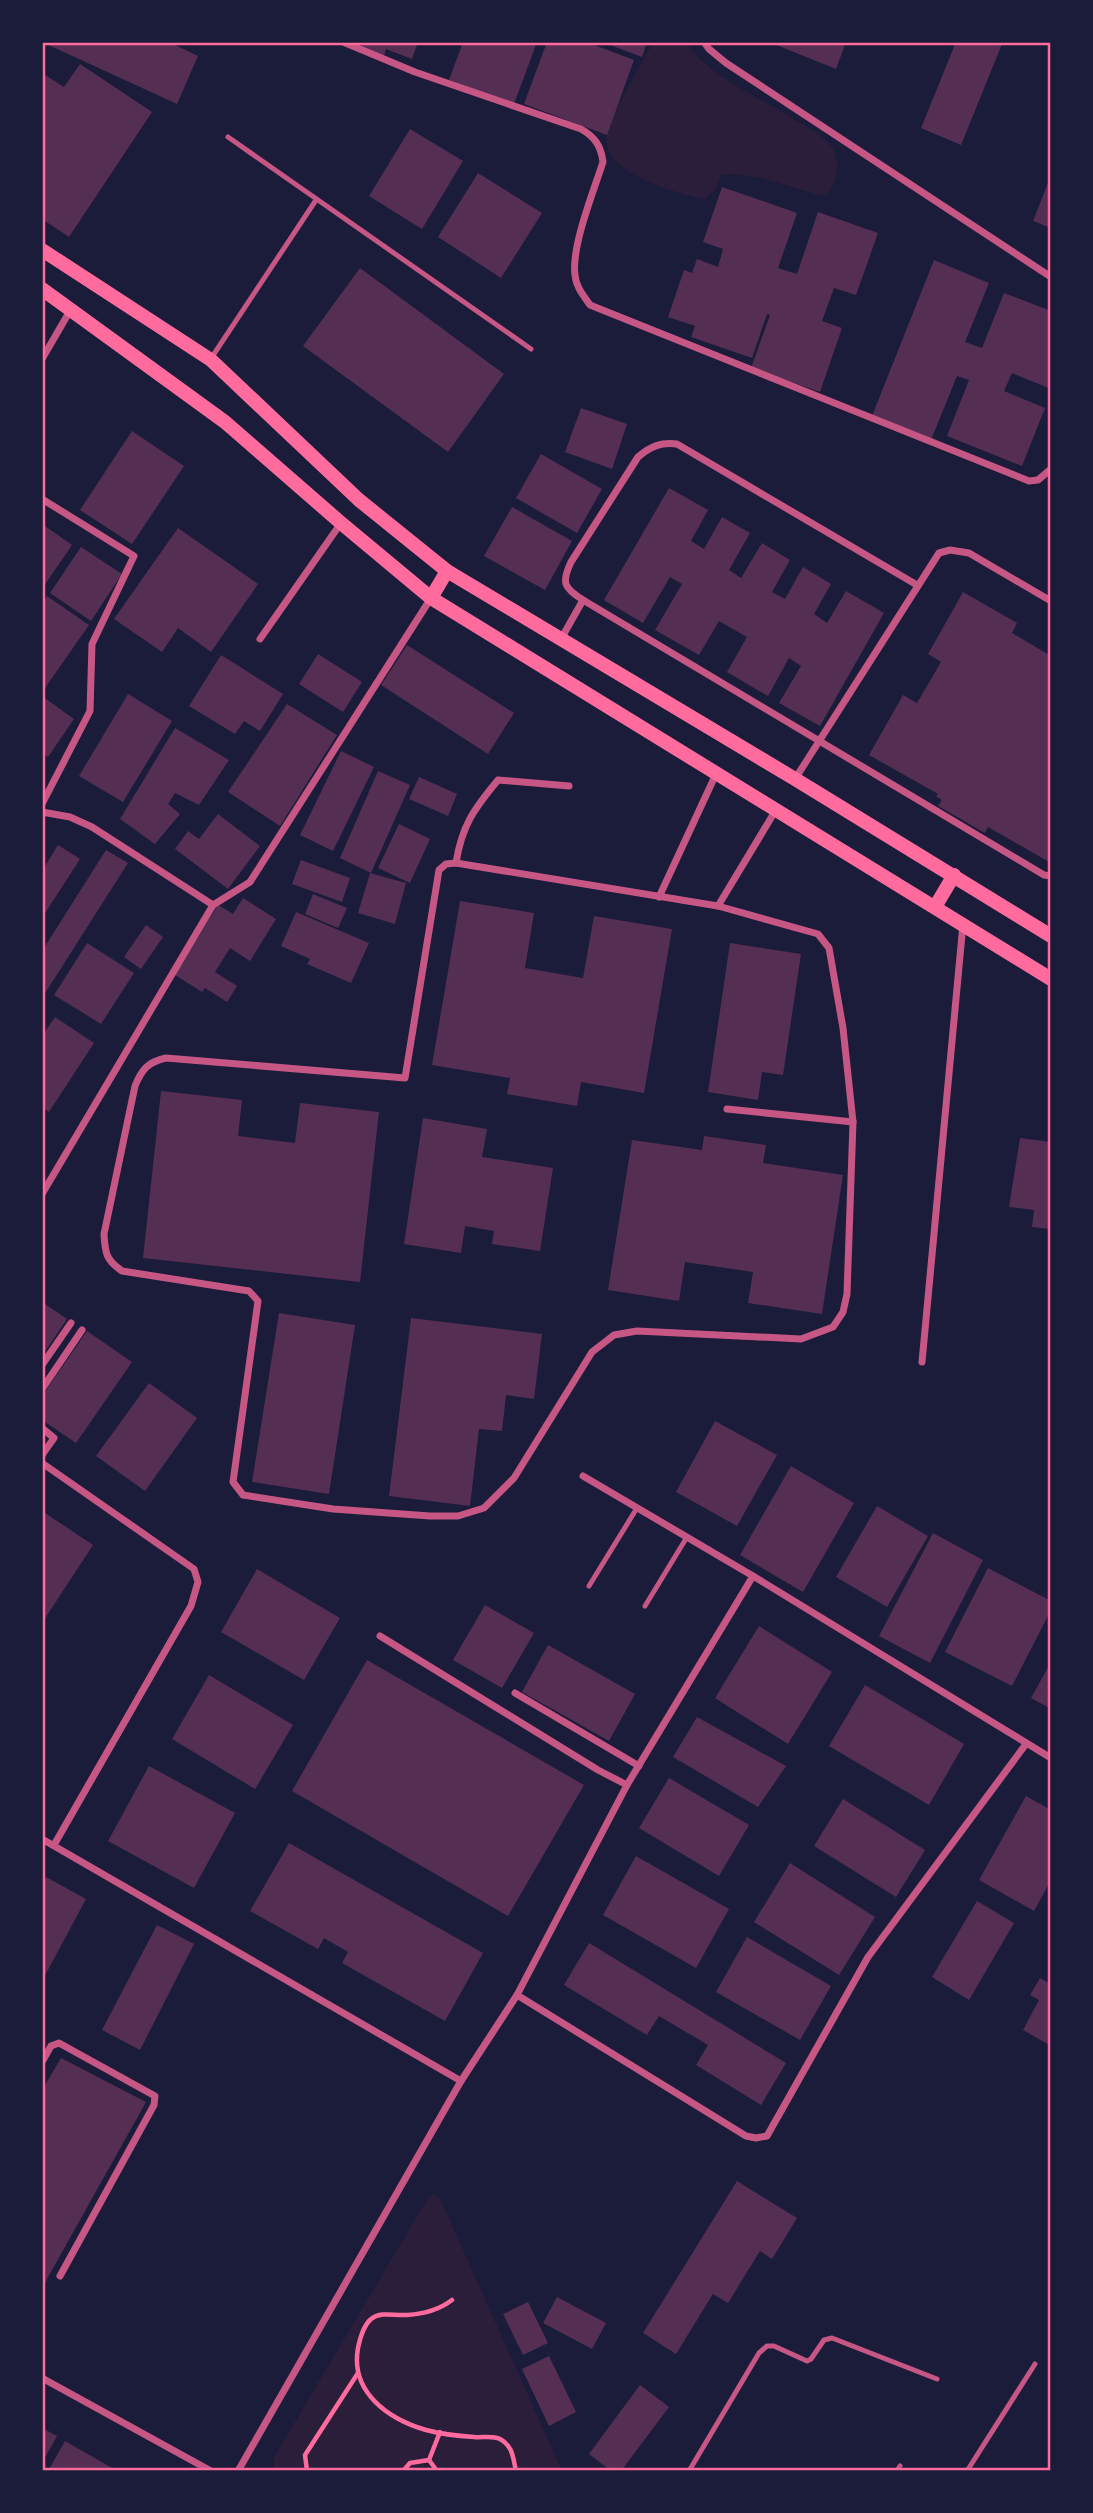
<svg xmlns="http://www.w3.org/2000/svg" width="1093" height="2513" viewBox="0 0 1093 2513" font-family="'Noto Sans',sans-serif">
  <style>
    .green { fill: #2a1e3b }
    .building { fill: #542f53 }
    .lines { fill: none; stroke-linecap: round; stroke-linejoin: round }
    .path { stroke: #ff6b9d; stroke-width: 4.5 }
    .service { stroke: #c65784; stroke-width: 5 }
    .minor { stroke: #c65784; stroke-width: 7 }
    .secondary { stroke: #ff6b9d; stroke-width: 14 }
    .neatline { fill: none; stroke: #ff6b9d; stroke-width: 2.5 }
  </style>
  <rect width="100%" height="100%" fill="#1b1b3a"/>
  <!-- green -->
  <g class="green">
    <path d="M 653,42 L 687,42 C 705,79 793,112 827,141 C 841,154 841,187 822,196 C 789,187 755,172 721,175 L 715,190 L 704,199 C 677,193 621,178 609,151 C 605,142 606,134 608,124 Z"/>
    <polygon points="433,2194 440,2198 562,2471 274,2471 274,2457 428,2198"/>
  </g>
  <!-- building -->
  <g class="building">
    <polygon points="42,42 169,42 198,56 177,104"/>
    <polygon points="363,42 418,42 412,59 386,49 384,56 361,47"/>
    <polygon points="463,42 537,42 514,104 449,80"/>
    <polygon points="547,42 595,42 594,45 634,60 607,135 524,104"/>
    <polygon points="602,42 647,42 642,57"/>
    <polygon points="769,42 846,42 836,69"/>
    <polygon points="956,42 996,42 1002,44 961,145 921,128"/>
    <polygon points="80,64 152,112 69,237 42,219 42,73 64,87"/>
    <polygon points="410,129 463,161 422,229 369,196"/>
    <polygon points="478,173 542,213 501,278 438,237"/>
    <polygon points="1051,175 1051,228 1033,221"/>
    <polygon points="722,187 797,213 778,268 797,274 818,212 878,233 856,295 834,288 822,321 842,328 820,392 751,368 770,315 767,314 752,358 691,337 695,326 668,317 684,270 692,273 697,259 718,267 723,249 703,242"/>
    <polygon points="934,260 989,283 965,342 982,348 1004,293 1051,311 1051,389 1012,373 1004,391 1045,408 1022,466 947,436 969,380 957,376 931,440 872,416"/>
    <polygon points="360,268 504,374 448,452 303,346"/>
    <polygon points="581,408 627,424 612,469 565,452"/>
    <polygon points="132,431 184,466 132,544 80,510"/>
    <polygon points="541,454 602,489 577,533 516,498"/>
    <polygon points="669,488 708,510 691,541 704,549 722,517 750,533 729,570 741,578 762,543 790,560 772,592 785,599 803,567 831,584 814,614 827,623 846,591 884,613 820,726 779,703 801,666 789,658 768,696 727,672 747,637 719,621 699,655 655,630 682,584 670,577 643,623 604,600"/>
    <polygon points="512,507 572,541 545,590 484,556"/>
    <polygon points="42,524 72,545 42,589"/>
    <polygon points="178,528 258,584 211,652 178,628 162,652 114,619"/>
    <polygon points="81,547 122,574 91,621 50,593"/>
    <polygon points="963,592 1017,623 1012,633 1051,656 1051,863 988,827 985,833 938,806 942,800 936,796 938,794 869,755 903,695 917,703 941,662 928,654"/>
    <polygon points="47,596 89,625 45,688 42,686 42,604"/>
    <polygon points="407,645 514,713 488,754 381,685"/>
    <polygon points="318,654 362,682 343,712 299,684"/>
    <polygon points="221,655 283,694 260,731 244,721 235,734 189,706"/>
    <polygon points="128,694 172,721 123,802 79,776"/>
    <polygon points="42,696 74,719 48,757 42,753"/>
    <polygon points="287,704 337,735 280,826 228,792"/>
    <polygon points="175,728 229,760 199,805 175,793 168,804 180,814 155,844 120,819"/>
    <polygon points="341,751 374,767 333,851 300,835"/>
    <polygon points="378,771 410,785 371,873 340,858"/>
    <polygon points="419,777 457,794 448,816 409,799"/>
    <polygon points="218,814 260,846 228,889 175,849 188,831 199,839"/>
    <polygon points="399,824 430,839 410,883 378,868"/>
    <polygon points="58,845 80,859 42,918 42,871"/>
    <polygon points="106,850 128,863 42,998 42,951"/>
    <polygon points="301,860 350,878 342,902 292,884"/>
    <polygon points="370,873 406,883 395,924 358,913"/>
    <polygon points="313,894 347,908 338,928 305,914"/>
    <polygon points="243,898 276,919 250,961 230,948 215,972 237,986 227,1002 205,988 202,992 175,975 218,905 233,914"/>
    <polygon points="460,901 534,913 525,968 583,978 594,916 672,929 644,1093 581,1082 577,1106 507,1094 510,1078 432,1065"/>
    <polygon points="296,912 369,943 351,983 307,964 310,959 281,946"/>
    <polygon points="146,925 163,937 141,969 124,957"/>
    <polygon points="87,943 134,973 101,1024 54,995"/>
    <polygon points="730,943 801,954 783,1075 762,1072 758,1100 708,1092"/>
    <polygon points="55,1017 94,1043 49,1112 42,1108 42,1036"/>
    <polygon points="161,1091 242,1100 238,1136 295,1143 300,1103 379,1112 360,1282 143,1258"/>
    <polygon points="423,1118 487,1129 482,1157 553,1168 540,1251 492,1244 494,1231 465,1226 461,1253 404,1244"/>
    <polygon points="704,1136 766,1145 763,1163 843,1175 822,1314 748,1303 753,1272 685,1262 679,1301 608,1290 632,1140 702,1150"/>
    <polygon points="1020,1138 1051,1142 1051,1229 1032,1227 1034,1210 1009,1207"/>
    <polygon points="42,1302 67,1319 42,1356"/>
    <polygon points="279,1313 355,1325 329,1494 252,1482"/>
    <polygon points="411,1318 542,1334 534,1399 506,1395 502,1431 479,1429 470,1506 389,1496"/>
    <polygon points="87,1331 132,1362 76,1443 42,1420 42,1396"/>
    <polygon points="149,1383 197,1418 145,1491 96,1456"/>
    <polygon points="715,1421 777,1455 737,1526 676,1492"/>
    <polygon points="791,1466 854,1503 803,1592 740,1555"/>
    <polygon points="877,1506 928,1536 887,1607 836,1577"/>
    <polygon points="42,1511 93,1545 42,1623"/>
    <polygon points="933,1533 983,1560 930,1663 879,1636"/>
    <polygon points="988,1568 1051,1601 1051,1610 1012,1686 945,1652"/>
    <polygon points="257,1569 340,1618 304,1680 221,1632"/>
    <polygon points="485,1605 534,1633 502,1688 453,1660"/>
    <polygon points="759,1626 832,1672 788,1744 715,1698"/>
    <polygon points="548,1645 635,1694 609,1741 522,1692"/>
    <polygon points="367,1660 584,1785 508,1916 292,1791"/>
    <polygon points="1051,1662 1051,1709 1031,1698"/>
    <polygon points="209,1675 293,1725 255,1789 172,1739"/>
    <polygon points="865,1685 964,1744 929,1805 829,1746"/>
    <polygon points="697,1717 786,1766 758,1807 673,1757"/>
    <polygon points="149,1766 235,1813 194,1888 108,1841"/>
    <polygon points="669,1778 749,1825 719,1876 639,1828"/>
    <polygon points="1026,1796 1051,1810 1051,1880 1034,1911 979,1880"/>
    <polygon points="843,1799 925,1850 896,1897 814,1846"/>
    <polygon points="289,1843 483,1953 445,2021 342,1963 348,1952 324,1938 318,1949 250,1911"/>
    <polygon points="636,1856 729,1909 696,1968 603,1915"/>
    <polygon points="790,1863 875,1917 839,1975 754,1922"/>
    <polygon points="46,1877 86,1899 42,1981 42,1885"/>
    <polygon points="977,1901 1014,1923 969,2000 932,1977"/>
    <polygon points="157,1925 194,1944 140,2050 102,2030"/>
    <polygon points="747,1937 831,1986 800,2040 716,1992"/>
    <polygon points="589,1943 786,2063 761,2105 696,2065 708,2045 659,2016 647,2035 564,1985"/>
    <polygon points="1040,1978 1049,1983 1051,1979 1051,2046 1023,2030 1039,2000 1030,1995"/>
    <polygon points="61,2058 146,2102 42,2288 42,2090"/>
    <polygon points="737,2181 797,2218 772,2259 760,2251 728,2303 713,2294 676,2354 643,2333"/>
    <polygon points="557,2297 606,2323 592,2349 543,2323"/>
    <polygon points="528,2302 548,2343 523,2355 503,2314"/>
    <polygon points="549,2356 576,2412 549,2426 522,2369"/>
    <polygon points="640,2385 669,2407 621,2471 611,2471 589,2454"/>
    <polygon points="42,2428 57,2436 42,2463"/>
    <polygon points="65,2441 112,2468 110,2471 48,2471"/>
  </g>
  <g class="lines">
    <!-- path -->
    <g class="path">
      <path d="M 452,2300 C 439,2310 424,2314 407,2315 C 394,2316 382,2311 371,2319 C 363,2326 360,2338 358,2348 C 350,2392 388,2419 426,2430 C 441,2434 458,2436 474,2437 C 482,2438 492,2435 500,2439 C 513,2446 513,2458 516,2471"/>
      <polyline points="429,2460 440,2432"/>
      <polyline points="429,2460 437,2471"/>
      <polyline points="307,2471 305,2455 358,2373"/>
      <polyline points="403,2471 410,2463 429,2460"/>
    </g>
    <!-- service -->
    <g class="service">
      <polyline points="228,137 531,349"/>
      <polyline points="212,357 316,200"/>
      <polyline points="589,1586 637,1508"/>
      <polyline points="645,1606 687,1537"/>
      <polyline points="689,2471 759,2353 767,2346 774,2346 807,2361 811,2359 824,2340 832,2338 937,2379"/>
      <polyline points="897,2471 900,2466"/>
      <polyline points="967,2471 1035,2364"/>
    </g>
    <!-- minor -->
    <g class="minor">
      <path d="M 343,42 L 415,72 L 581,129 C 595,137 601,146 603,162 C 594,190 571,247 575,275 C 576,287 583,295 590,305 L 1029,481 L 1038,480 L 1051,469"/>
      <polyline points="704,42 709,49 726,63 1051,277"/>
      <polyline points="42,359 71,309"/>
      <polyline points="42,499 134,556 92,644 90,711 42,804"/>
      <path d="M 917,585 L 677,444 C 661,442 651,446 638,457 L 571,562 C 561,583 564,588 583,600 L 1044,875 L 1051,876"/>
      <polyline points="260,639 341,523"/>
      <polyline points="561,639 583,600"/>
      <polyline points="795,779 939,553 950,550 969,553 1051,601"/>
      <polyline points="42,812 70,817 92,827 213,905"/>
      <path d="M 456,863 L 718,906 L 818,934 L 829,948 L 843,1028 L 853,1122 L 847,1294 L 843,1312 L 833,1327 L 801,1339 L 637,1331 L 614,1335 L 592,1352 L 514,1478 L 484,1508 L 458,1516 L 430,1516 L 333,1509 L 243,1495 L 233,1482 L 258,1301 L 249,1291 L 122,1271 C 106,1260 105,1253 104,1234 L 135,1086 C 142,1069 148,1062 166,1058 L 405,1078 L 439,870 L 446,864 Z"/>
      <path d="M 456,863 C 462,825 474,809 498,780 L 569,786"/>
      <polyline points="659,897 716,774"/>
      <polyline points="718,906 777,808"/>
      <polyline points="727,1109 853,1122"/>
      <polyline points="42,1194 213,905 250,882 431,598"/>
      <polyline points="922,1362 963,924"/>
      <polyline points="42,1365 71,1323"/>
      <polyline points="42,1389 82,1330"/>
      <polyline points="42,1428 54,1438 42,1455"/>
      <polyline points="42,1463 194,1569 198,1582 191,1606 54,1845"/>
      <polyline points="583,1476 753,1576 1051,1758"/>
      <polyline points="380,1636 598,1770 627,1785"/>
      <polyline points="515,1693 639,1766"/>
      <polyline points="42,1839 461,2081"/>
      <polyline points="517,1995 746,2136 756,2138 767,2136 868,1957 1026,1744"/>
      <polyline points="42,2062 51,2046 59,2043 155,2096 154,2105 60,2276"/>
      <polyline points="42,2378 211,2471"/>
      <polyline points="238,2471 461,2081 517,1995 627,1785 753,1576"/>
    </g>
    <!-- secondary -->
    <g class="secondary">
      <polyline points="42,250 211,360 359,500 447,571 795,779 1051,936"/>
      <polyline points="42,289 225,422 341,523 431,598 1051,979"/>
      <polyline points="431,598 447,571"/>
      <polyline points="935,907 954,875"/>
    </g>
  </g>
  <!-- border -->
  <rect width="1093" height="2513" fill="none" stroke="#1b1b3a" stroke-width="88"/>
  <rect x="44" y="44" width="1005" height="2425" class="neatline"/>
</svg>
